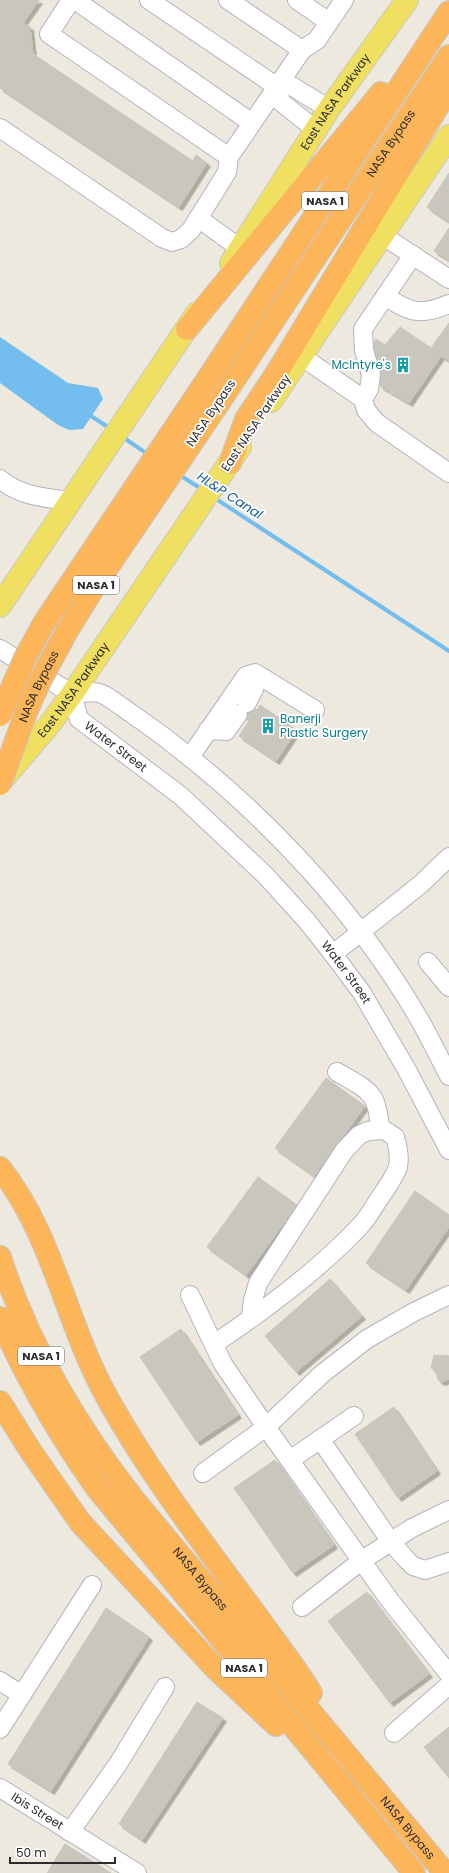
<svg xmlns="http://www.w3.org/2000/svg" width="449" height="1873" viewBox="0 0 449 1873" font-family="Poppins,sans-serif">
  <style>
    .water { fill: #73beee }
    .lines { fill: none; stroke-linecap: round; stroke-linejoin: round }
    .stream { stroke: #73beee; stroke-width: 4 }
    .building { fill: #c9c7bd; stroke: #c9c5b8; filter: url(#shadow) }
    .minor-casing { stroke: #b2b3bf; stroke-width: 20 }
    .major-casing { stroke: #c8c8c8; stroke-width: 24 }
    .highway-casing { stroke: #c8c8c8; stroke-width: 24 }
    .minor { stroke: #fff; stroke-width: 18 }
    .major { stroke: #f0e061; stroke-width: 22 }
    .highway { stroke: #fdb55a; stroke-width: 22 }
    .highway-bridge-casing { stroke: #c8c8c8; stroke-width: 24; stroke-linecap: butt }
    .highway-bridge { stroke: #fdb55a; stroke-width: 22 }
    .labels { text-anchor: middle; stroke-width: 3.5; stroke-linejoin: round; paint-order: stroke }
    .shield { fill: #fff; stroke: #6b6b6b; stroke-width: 1 }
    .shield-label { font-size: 11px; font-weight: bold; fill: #2c2c2c }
    .street-label { font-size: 12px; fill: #2c2c2c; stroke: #fff }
    .culture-label { font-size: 12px; fill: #0d838f; stroke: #fff; text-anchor: end }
    .water-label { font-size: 13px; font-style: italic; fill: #0f5b9d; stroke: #fff }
  </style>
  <defs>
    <filter id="shadow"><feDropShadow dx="3.5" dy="3.5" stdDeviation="0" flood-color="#0004"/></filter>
  </defs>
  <rect width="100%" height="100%" fill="#ede9de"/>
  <!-- water -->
  <polygon class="water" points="0,337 68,383 98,388 103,399 83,429 69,430 58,425 0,383"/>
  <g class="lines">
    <!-- stream -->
    <g class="stream">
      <polyline points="88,414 111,429"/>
      <polyline points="121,436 149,455"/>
      <polyline points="178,474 203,490"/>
      <polyline points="213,497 449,651"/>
    </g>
  </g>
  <!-- building -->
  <g class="building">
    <polygon points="0,0 39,0 23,23 30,27 33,54 193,161 196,155 207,163 179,207 0,88"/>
    <polygon points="449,173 449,222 427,207"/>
    <polygon points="449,228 449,260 434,251"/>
    <polygon points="449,323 449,361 441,356 409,403 380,386 381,372 374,348 374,342 376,339 385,345 400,327 431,348"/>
    <polygon points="260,705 297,730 276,761 239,736 249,721 247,720 248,713 256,709 257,710"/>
    <polygon points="326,1078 365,1106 314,1176 275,1148"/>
    <polygon points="258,1177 297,1205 246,1275 207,1247"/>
    <polygon points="415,1191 449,1215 449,1227 406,1290 366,1263"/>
    <polygon points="330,1279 362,1316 296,1372 265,1336"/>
    <polygon points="181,1329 238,1415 197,1442 140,1357"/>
    <polygon points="434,1355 449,1356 449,1379 442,1382 438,1380 436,1372 431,1368"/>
    <polygon points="394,1407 437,1471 398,1498 355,1434"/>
    <polygon points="275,1460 334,1545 293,1573 234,1488"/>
    <polygon points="367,1592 429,1674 390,1703 328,1621"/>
    <polygon points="106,1608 149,1637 51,1791 8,1764"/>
    <polygon points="197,1702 223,1718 142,1840 119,1824"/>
    <polygon points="449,1727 449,1778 424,1747"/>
    <polygon points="65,1844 111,1873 47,1873"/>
  </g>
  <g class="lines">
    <defs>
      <g id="minor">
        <polyline points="71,0 49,34 229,157"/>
        <polyline points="75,0 252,123"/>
        <polyline points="149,0 276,86 281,102 316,130"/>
        <polyline points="228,0 302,50"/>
        <polyline points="297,0 329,22"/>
        <polyline points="276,86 290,85 329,109"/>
        <polyline points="0,128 162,238 172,242 181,239 191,230 227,172 229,157 302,50 317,40 344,0"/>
        <polyline points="198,218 241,249"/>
        <polyline points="382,235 449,279"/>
        <path d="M 385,296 C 410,313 421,316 449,304"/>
        <polyline points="301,356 363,399 369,389 371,375 364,350 363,329 413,255"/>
        <polyline points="363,399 366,410 377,423 449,473"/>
        <path d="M 0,479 C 19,496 46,498 70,501"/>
        <polyline points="0,649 72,694"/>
        <polyline points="246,676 254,689 247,703"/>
        <path id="s1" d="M 72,694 L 79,719 L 181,796 L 266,876 L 306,920 L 333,954 L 362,993 L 407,1070 L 449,1150"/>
        <path d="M 72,694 C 80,694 95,690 102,694 C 109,697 116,703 122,707 C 139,719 157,731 173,744 C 269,818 357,913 418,1017 C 429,1036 439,1057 449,1076"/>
        <polyline points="208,730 226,731 238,714"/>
        <polyline points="190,757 246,676 255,673 315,710"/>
        <polyline points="333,954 421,884 449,857"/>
        <polyline points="428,962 449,987"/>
        <path d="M 337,1072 C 368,1090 378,1091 380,1130"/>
        <polyline points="190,1295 223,1364 266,1427 391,1602 449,1674"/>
        <path d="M 214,1344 C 265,1310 318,1271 360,1226 C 368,1218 373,1208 379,1199 C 386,1189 394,1178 398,1167 C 400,1157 398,1147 395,1137 L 384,1130 L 368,1131 L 359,1135 L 344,1151 L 258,1283 L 253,1300 L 251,1317"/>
        <polyline points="320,1439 391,1542 406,1559 413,1566 425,1570 449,1562"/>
        <polyline points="290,1460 354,1416"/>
        <polyline points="203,1473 266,1427 322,1374 367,1339 414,1312 449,1295"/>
        <polyline points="302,1607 361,1561 412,1528 449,1510"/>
        <polyline points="0,1681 22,1695"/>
        <polyline points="0,1729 92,1585"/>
        <polyline points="394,1733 449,1685"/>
        <path id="s2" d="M 0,1788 L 137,1873"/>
        <polyline points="70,1832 118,1764 165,1687"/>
      </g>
      <g id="major">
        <path id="s3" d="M 231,263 L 329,109 L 407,0"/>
        <polyline points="271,401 449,136"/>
        <polyline points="0,606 197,313"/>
        <path id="s4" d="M 2,780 L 50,724 L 72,694 L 240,447"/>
      </g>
      <g id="highway">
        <polyline points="187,329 381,93"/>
        <polyline points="201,389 449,12"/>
        <path id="s5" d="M 220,401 L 449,56"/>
        <polyline points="230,463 246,419 276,374 449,88"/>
        <path d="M 0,1168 C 54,1236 66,1325 108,1399 C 151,1477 207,1548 260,1620 C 277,1644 296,1668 311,1693"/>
        <path id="s6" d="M 0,1257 C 29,1347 76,1426 135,1501 L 445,1873"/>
        <path d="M 0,1318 C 26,1378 58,1433 96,1487 L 414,1873"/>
        <polyline points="0,1402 30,1450 80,1522 216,1669 276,1725"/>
      </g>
    </defs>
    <!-- minor casing -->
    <use href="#minor" class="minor-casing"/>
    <!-- major casing -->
    <use href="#major" class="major-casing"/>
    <!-- highway casing -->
    <use href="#highway" class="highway-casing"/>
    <!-- minor -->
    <use href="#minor" class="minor"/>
    <!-- major -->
    <use href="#major" class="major"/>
    <!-- highway -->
    <use href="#highway" class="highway"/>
    <defs>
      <g id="highway-bridge">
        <polyline points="0,715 25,658 44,623 201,389"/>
        <path id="s7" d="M 0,784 L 27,710 L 40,681 L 67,631 L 93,589 L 220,401"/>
      </g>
    </defs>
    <!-- highway-bridge casing -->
    <use href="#highway-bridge" class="highway-bridge-casing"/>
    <!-- highway-bridge -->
    <use href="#highway-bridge" class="highway-bridge"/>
  </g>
  <!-- icons -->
  <defs>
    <symbol id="building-bare" viewBox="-9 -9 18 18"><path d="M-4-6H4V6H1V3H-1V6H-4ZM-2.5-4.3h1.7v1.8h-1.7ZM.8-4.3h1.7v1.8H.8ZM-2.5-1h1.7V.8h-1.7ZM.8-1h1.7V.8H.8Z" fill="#0f9aa8" stroke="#fff" stroke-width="2.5" paint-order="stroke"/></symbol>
  </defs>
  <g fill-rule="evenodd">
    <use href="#building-bare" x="392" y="354" width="22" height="22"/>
    <use href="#building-bare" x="257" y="715" width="22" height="22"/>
  </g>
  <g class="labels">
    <!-- shield labels -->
    <g class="shield">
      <rect x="302" y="192" width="46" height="18" rx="3"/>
      <rect x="73" y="576" width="46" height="18" rx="3"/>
      <rect x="18" y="1347" width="46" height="18" rx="3"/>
      <rect x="221" y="1659" width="46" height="18" rx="3"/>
    </g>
    <g class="shield-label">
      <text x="325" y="205">NASA 1</text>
      <text x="96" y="589">NASA 1</text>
      <text x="41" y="1360">NASA 1</text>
      <text x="244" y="1672">NASA 1</text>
    </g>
    <!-- street labels -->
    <g class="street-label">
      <text dy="4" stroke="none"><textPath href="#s3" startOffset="192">East NASA Parkway</textPath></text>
      <text dy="4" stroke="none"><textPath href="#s5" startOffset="309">NASA Bypass</textPath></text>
      <text transform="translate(211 413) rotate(-56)" y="4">NASA Bypass</text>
      <text transform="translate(256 423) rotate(-56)" y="4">East NASA Parkway</text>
      <text dy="4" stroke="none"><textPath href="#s7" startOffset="105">NASA Bypass</textPath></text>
      <text dy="4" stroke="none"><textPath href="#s4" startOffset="115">East NASA Parkway</textPath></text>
      <text dy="4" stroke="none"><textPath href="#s1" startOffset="72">Water Street</textPath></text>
      <text dy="4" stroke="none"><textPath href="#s1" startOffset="396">Water Street</textPath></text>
      <text dy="4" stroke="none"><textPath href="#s6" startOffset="382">NASA Bypass</textPath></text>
      <text dy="4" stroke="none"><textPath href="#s2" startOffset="44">Ibis Street</textPath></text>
      <text dy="4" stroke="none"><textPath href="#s6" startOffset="706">NASA Bypass</textPath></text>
    </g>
    <!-- culture labels -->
    <g class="culture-label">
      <text x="391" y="369">McIntyre's</text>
      <text x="280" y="723" text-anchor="start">Banerji<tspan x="280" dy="14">Plastic Surgery</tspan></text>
    </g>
    <!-- water labels -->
    <g class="water-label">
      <text transform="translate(230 495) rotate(33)" y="5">HL&amp;P Canal</text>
    </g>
  </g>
  <!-- scale -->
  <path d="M10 1857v6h105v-6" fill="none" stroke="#2c2c2c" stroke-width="2"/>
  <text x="16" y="1857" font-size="12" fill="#2c2c2c" stroke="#ffffff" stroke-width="3" paint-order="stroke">50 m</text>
</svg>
